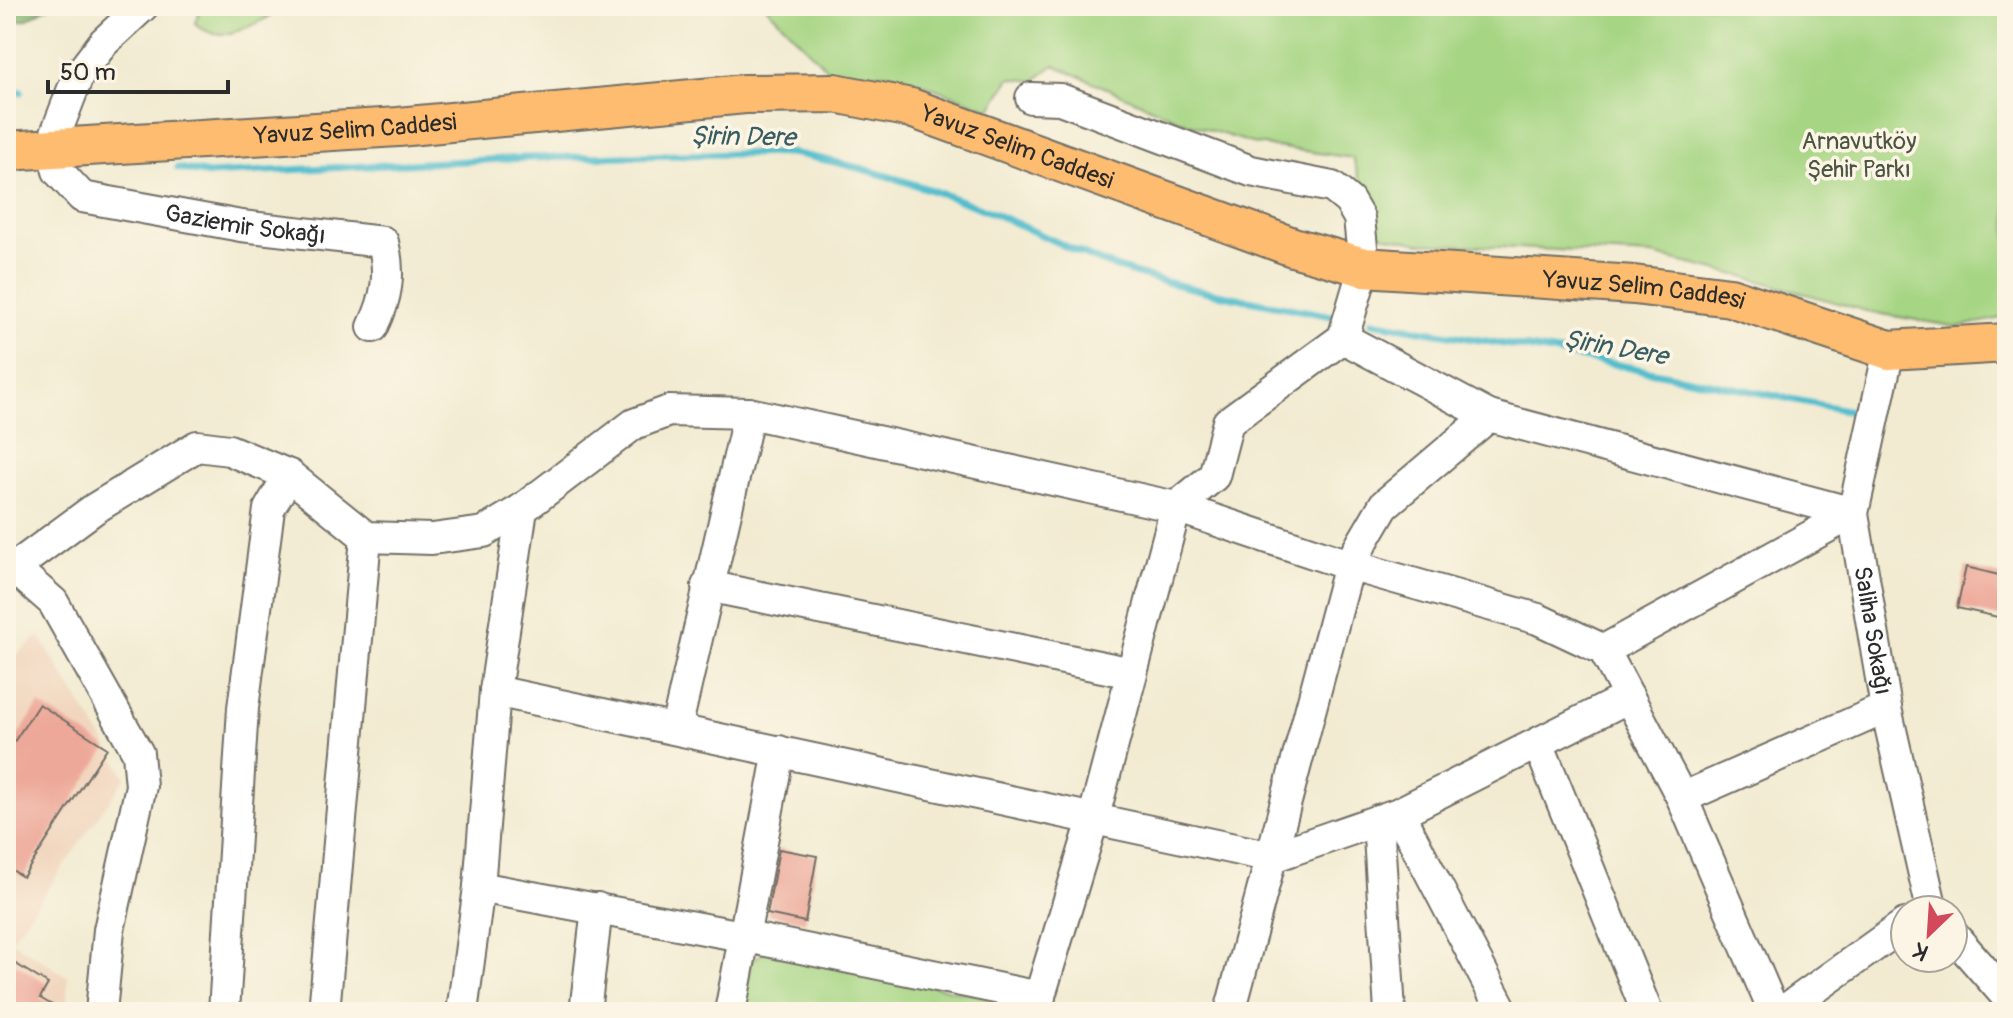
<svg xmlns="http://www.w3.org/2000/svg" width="2013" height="1018" viewBox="0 0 2013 1018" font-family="Pangolin,sans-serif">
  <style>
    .built { fill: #f1d5bd }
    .green { fill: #a6d583; stroke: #688057; stroke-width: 2 }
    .forest { fill: #84b671; stroke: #58704e; stroke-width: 2 }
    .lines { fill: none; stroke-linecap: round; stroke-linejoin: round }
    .stream { stroke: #51bdcd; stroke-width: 7 }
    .building { fill: #eda899 }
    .minor-casing { stroke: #716e65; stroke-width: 34 }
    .major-casing { stroke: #716e65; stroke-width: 42 }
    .minor { stroke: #fff; stroke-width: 30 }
    .major { stroke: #febc70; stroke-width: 38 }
    .labels { text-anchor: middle; stroke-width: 7; stroke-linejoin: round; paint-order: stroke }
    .street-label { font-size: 24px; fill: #2b2b2b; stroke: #fcf5e5 }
    .park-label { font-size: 24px; fill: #4a5641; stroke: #fcf5e5 }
    .water-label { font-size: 26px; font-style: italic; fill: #385e64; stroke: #fcf5e5 }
  </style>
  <rect width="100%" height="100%" fill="#fcf5e5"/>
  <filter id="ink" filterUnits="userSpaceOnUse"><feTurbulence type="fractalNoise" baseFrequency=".0125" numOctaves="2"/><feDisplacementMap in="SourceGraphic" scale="16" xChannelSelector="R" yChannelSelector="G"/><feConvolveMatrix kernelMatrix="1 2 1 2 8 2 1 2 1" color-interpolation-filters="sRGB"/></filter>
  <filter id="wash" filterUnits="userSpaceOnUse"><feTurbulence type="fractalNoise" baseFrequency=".006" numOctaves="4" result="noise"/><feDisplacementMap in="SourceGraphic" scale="32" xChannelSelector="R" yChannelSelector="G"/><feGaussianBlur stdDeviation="1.8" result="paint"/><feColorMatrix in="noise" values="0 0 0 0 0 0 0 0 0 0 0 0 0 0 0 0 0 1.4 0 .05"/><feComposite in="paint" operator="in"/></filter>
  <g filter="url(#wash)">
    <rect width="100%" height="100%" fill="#f2ebd2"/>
    <!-- built -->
    <polygon class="built" points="39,636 126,777 11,941 68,977 66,1012 6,1012 6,663"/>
    <!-- green -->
    <g class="green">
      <path d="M 201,6 L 293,6 C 264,15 224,52 195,23 Z"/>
      <polygon points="765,6 2007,6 2007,317 1957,327 1870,312 1750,278 1652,255 1420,243 1376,234 1353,158 1255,144 1186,123 1054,65 1034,81 1010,78 991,109 895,74 829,71"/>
      <polygon points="764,952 1022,1004 1019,1012 744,1012 749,963"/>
    </g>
    <!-- forest -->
    <polygon class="forest" points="6,6 50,6 26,20 6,23"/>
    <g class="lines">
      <!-- stream -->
      <g class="stream">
        <polyline points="6,90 21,92"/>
        <path d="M 178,168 L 209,174 L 525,158 L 790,153 C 856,164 921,185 983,209 C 1028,227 1072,252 1118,268 C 1187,291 1261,302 1332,316"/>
        <polyline points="1372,322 1558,353 1851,411"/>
      </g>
    </g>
    <g id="blocks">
      <!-- building -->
      <g class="building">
        <polygon points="1966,567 2007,577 2007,619 1957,608"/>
        <polygon points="39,704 107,748 23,877 6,866 6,754"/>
        <polygon points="779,849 817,856 805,922 767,914"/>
        <polygon points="16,964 48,984 40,998 64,1012 6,1012 6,981"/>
      </g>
    </g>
  </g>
  <g filter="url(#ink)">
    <use href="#blocks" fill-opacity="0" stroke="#716e65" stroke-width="2"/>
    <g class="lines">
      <defs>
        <g id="minor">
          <path id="s1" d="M 143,6 L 104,42 L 78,76 L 51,146 L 58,171 L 82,197 L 241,226 L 383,242 C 391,274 387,298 373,327"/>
          <polyline points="1031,98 1060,99 1251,171 1332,187 1349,201 1359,218 1364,267 1343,338 1228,422 1214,476 1176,507 1093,820 1035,1012"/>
          <polyline points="1343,338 1489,416 1853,513"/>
          <path id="s2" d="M 1889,350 L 1853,513 L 1886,708 L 1932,910"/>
          <polyline points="14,568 53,602 138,753 141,786 109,930 101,1012"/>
          <polyline points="6,578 14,568 94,509 197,446 229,450 289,475 366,537 432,539 484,532 522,509 634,424 669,411 749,413 1176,507 1349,565 1538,619 1604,650 1682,798 1774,1012"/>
          <polyline points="707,586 1132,673"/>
          <polyline points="1604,650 1853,513"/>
          <polyline points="495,691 1272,857 1399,813 1629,697"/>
          <polyline points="676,729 749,413"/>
          <polyline points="1538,743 1647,1012"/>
          <polyline points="1682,798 1886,708"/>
          <polyline points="1399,813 1503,1012"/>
          <polyline points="1378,820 1390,1012"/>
          <polyline points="479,887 742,936 1040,997"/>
          <polyline points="1953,935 2007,997"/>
          <polyline points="224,1012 243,708 269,509 289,475"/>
          <polyline points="324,1012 366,537"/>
          <polyline points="462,1012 479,887 495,691 522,509"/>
          <polyline points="585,1012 597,908"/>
          <polyline points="730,1012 779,751"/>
          <polyline points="1230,1012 1349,565 1384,505 1489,416"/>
          <polyline points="1782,1012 1905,924"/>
        </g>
        <g id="major">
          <path id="s3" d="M 6,151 L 398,127 L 745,94 L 835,93 L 911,108 L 1293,247 L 1364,267 L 1634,285 L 1730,297 L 1889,350 L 2007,343"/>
        </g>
      </defs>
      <!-- minor casing -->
      <use href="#minor" class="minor-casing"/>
      <!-- major casing -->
      <use href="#major" class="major-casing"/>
      <!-- minor -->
      <use href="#minor" class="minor"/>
      <!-- major -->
      <use href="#major" class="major"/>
    </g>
  </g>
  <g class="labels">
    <!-- street labels -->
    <g class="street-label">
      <text dy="8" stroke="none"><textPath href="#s3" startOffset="350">Yavuz Selim Caddesi</textPath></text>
      <text dy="8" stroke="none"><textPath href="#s3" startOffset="1022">Yavuz Selim Caddesi</textPath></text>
      <text dy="8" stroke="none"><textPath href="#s1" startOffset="398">Gaziemir Sokağı</textPath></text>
      <text dy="8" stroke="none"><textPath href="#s3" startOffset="1670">Yavuz Selim Caddesi</textPath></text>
      <text dy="8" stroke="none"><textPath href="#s2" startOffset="286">Saliha Sokağı</textPath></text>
    </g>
    <!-- park labels -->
    <g class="park-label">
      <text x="1859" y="149">Arnavutköy<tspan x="1859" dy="28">Şehir Parkı</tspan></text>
    </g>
    <!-- water labels -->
    <g class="water-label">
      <text transform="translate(743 136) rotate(1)" y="9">Şirin Dere</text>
      <text transform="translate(1616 347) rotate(10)" y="9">Şirin Dere</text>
    </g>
  </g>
  <!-- margin -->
  <rect width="2013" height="1018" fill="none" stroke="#fcf5e5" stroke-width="32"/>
  <!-- north arrow -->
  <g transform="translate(1929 934) rotate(205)"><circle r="38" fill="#fcf5e5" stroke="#a8a49b" stroke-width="2"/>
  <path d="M0-6L14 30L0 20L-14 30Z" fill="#d1495b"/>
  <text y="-12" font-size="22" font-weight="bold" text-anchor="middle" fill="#2b2b2b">K</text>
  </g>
  <!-- scale -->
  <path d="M48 80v12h180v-12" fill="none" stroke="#2b2b2b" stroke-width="4"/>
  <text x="60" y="80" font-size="24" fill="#2b2b2b" stroke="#fcf5e5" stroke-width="6" paint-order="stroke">50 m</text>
</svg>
